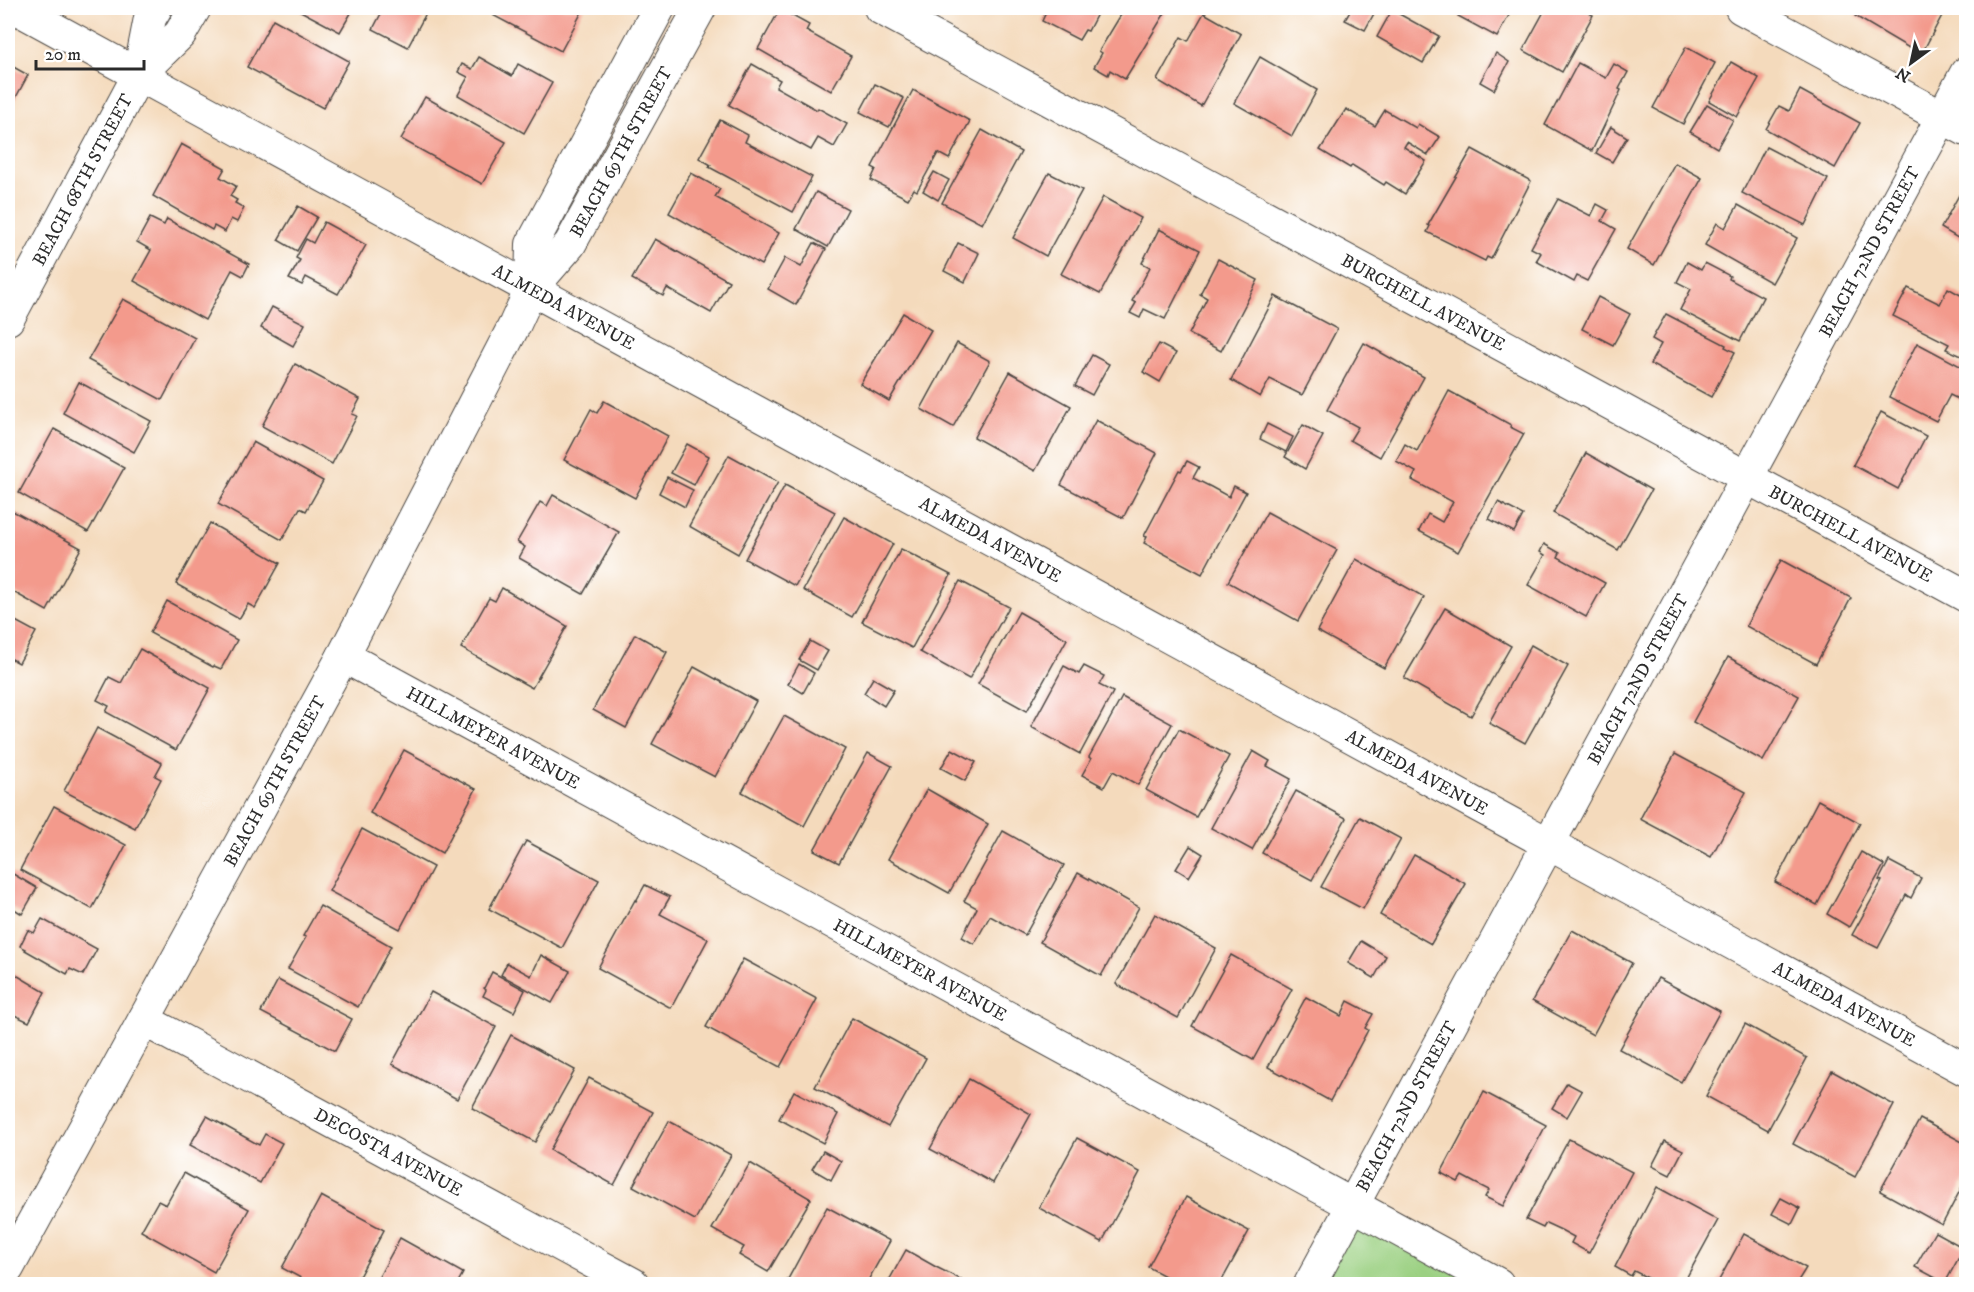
<svg xmlns="http://www.w3.org/2000/svg" width="1974" height="1292" viewBox="0 0 1974 1292" font-family="'IM FELL DW Pica',serif">
  <style>
    .green { fill: #9bd082; stroke: #637e56; stroke-width: 1.5 }
    .building { fill: #f39a8c }
    .lines { fill: none; stroke-linecap: round; stroke-linejoin: round }
    .street-casing { stroke: #494541; stroke-width: 34 }
    .street { stroke: #fff; stroke-width: 32 }
    .labels { text-anchor: middle; stroke-width: 4.5; stroke-linejoin: round; paint-order: stroke }
    .street-label { font-size: 18px; fill: #2b2b2b; stroke: #fff }
  </style>
  <rect width="100%" height="100%" fill="#fff"/>
  <filter id="ink" filterUnits="userSpaceOnUse"><feTurbulence type="fractalNoise" baseFrequency=".0167" numOctaves="2"/><feDisplacementMap in="SourceGraphic" scale="12" xChannelSelector="R" yChannelSelector="G"/><feConvolveMatrix kernelMatrix="1 2 1 2 8 2 1 2 1" color-interpolation-filters="sRGB"/></filter>
  <filter id="wash" filterUnits="userSpaceOnUse"><feTurbulence type="fractalNoise" baseFrequency=".008" numOctaves="4" result="noise"/><feDisplacementMap in="SourceGraphic" scale="24" xChannelSelector="R" yChannelSelector="G"/><feGaussianBlur stdDeviation="1.35" result="paint"/><feColorMatrix in="noise" values="0 0 0 0 0 0 0 0 0 0 0 0 0 0 0 0 0 1.4 0 .05"/><feComposite in="paint" operator="in"/></filter>
  <g filter="url(#wash)">
    <rect width="100%" height="100%" fill="#f4dabc"/>
    <!-- green -->
    <polygon class="green" points="1353,1206 1498,1284 1310,1284"/>
    <g id="blocks">
      <!-- building -->
      <g class="building">
        <polygon points="295,8 354,8 340,32"/>
        <polygon points="384,8 416,8 426,13 408,47 373,29"/>
        <polygon points="486,8 584,8 561,51 485,11"/>
        <polygon points="1048,8 1100,8 1088,31 1085,30 1079,40 1042,21"/>
        <polygon points="1125,8 1168,8 1125,79 1110,70 1108,75 1094,67 1102,53 1099,51"/>
        <polygon points="1352,8 1377,8 1365,30 1345,20"/>
        <polygon points="1462,8 1513,8 1497,37 1458,16"/>
        <polygon points="1546,8 1579,8 1593,15 1562,72 1523,50"/>
        <polygon points="1860,8 1946,8 1921,55 1855,16"/>
        <polygon points="780,9 809,25 806,31 851,56 831,91 758,49"/>
        <polygon points="1392,10 1439,36 1423,63 1377,37"/>
        <polygon points="1204,13 1241,34 1201,106 1157,80 1181,37 1188,41"/>
        <polygon points="273,19 349,61 323,108 247,67"/>
        <polygon points="1686,47 1715,63 1683,124 1653,108"/>
        <polygon points="1496,53 1509,62 1494,90 1480,82"/>
        <polygon points="479,57 512,76 518,64 552,83 524,133 458,95 468,77 458,72 462,64 472,69"/>
        <polygon points="1260,57 1317,90 1292,136 1234,103"/>
        <polygon points="1731,62 1759,78 1737,117 1709,101"/>
        <polygon points="1578,63 1606,78 1614,64 1628,72 1619,89 1621,90 1616,101 1592,151 1545,125"/>
        <polygon points="8,64 28,75 8,112"/>
        <polygon points="752,64 780,80 776,87 817,110 818,108 847,124 834,147 818,138 811,150 729,105"/>
        <polygon points="875,84 904,98 889,127 860,112"/>
        <polygon points="913,90 970,121 949,159 938,153 917,191 914,189 908,199 871,180 876,169 872,167"/>
        <polygon points="1800,90 1860,123 1835,168 1766,129 1779,106 1789,111"/>
        <polygon points="425,97 506,142 482,184 401,139"/>
        <polygon points="1707,104 1733,120 1717,148 1690,132"/>
        <polygon points="1346,109 1375,126 1385,110 1416,128 1418,124 1440,137 1428,155 1407,142 1404,147 1426,161 1405,194 1386,182 1384,185 1352,165 1350,168 1320,150"/>
        <polygon points="720,120 748,135 745,142 812,177 793,212 709,167 711,165 699,158"/>
        <polygon points="1611,127 1627,137 1612,162 1596,153"/>
        <polygon points="982,130 1021,152 982,224 942,203"/>
        <polygon points="181,144 225,168 220,177 236,186 230,196 237,200 235,203 244,208 237,222 231,219 225,232 214,226 212,230 153,196"/>
        <polygon points="1766,147 1828,179 1805,225 1742,193"/>
        <polygon points="1472,149 1531,181 1491,259 1487,257 1485,261 1427,232 1430,226 1428,225"/>
        <polygon points="1675,163 1702,178 1654,265 1627,249"/>
        <polygon points="934,172 949,180 938,200 923,191"/>
        <polygon points="691,173 720,189 715,197 779,233 761,265 669,213"/>
        <polygon points="1049,173 1082,190 1046,256 1013,238"/>
        <polygon points="816,192 848,209 828,247 796,229"/>
        <polygon points="1959,195 1966,200 1966,243 1941,228"/>
        <polygon points="1103,197 1141,218 1100,294 1061,274"/>
        <polygon points="1558,199 1591,216 1597,204 1608,210 1602,221 1616,229 1587,281 1577,276 1574,282 1536,261 1541,253 1531,248"/>
        <polygon points="1738,205 1797,238 1772,283 1705,245 1717,223 1725,228"/>
        <polygon points="298,206 317,217 297,251 278,240"/>
        <polygon points="150,218 164,225 167,219 249,264 243,276 232,270 205,320 134,281 151,250 137,242"/>
        <polygon points="324,222 366,245 338,294 306,277 302,285 289,279 300,260 296,258 306,239 313,243"/>
        <polygon points="1159,229 1200,250 1165,319 1144,309 1140,318 1130,313 1136,303 1132,301 1150,267 1142,263"/>
        <polygon points="655,239 729,281 711,313 667,288 663,296 632,279"/>
        <polygon points="814,243 826,249 796,305 768,289 785,258 801,267"/>
        <polygon points="958,243 979,253 965,282 944,271"/>
        <polygon points="1218,259 1258,280 1221,351 1189,334 1207,298 1200,294"/>
        <polygon points="1687,262 1701,270 1705,263 1730,276 1729,279 1763,297 1740,341 1680,310 1691,289 1677,282"/>
        <polygon points="1908,288 1940,304 1948,288 1966,298 1966,358 1946,349 1949,344 1893,316"/>
        <polygon points="1275,296 1337,329 1302,395 1270,379 1260,397 1231,380"/>
        <polygon points="1598,297 1630,314 1613,345 1582,329"/>
        <polygon points="123,299 195,338 162,400 88,360"/>
        <polygon points="272,307 305,324 293,346 261,328"/>
        <polygon points="903,313 931,330 889,401 860,384"/>
        <polygon points="1666,314 1726,345 1725,347 1735,352 1711,397 1650,364 1661,344 1652,339"/>
        <polygon points="957,343 990,361 953,427 921,409"/>
        <polygon points="1364,343 1424,377 1380,457 1350,440 1358,427 1327,410"/>
        <polygon points="1917,343 1964,368 1963,371 1966,372 1966,403 1950,395 1936,421 1889,397"/>
        <polygon points="1159,344 1176,353 1160,382 1143,372"/>
        <polygon points="1092,355 1109,364 1092,395 1075,386"/>
        <polygon points="295,364 360,399 352,414 357,416 332,464 262,426"/>
        <polygon points="1010,372 1071,406 1035,471 974,437"/>
        <polygon points="79,382 151,421 134,452 63,413"/>
        <polygon points="1449,391 1511,425 1510,427 1524,434 1458,552 1419,531 1428,514 1442,522 1453,502 1412,480 1416,472 1396,461 1405,444 1417,451"/>
        <polygon points="604,401 668,436 635,498 564,460 591,409 597,413"/>
        <polygon points="1881,412 1926,436 1898,489 1853,465"/>
        <polygon points="1096,420 1157,453 1123,518 1061,485"/>
        <polygon points="1267,424 1293,437 1286,452 1260,439"/>
        <polygon points="1303,425 1323,436 1305,469 1285,457"/>
        <polygon points="54,429 124,468 88,532 19,493"/>
        <polygon points="253,442 323,481 306,511 300,508 282,540 218,504"/>
        <polygon points="687,444 709,456 694,485 671,473"/>
        <polygon points="1586,453 1651,490 1618,550 1553,513"/>
        <polygon points="729,455 778,482 738,554 689,526"/>
        <polygon points="1187,461 1199,467 1193,478 1211,487 1229,497 1234,486 1246,492 1202,574 1144,543 1147,537 1144,536 1179,470 1181,471"/>
        <polygon points="667,477 693,490 685,507 659,493"/>
        <polygon points="785,485 835,512 795,586 745,559"/>
        <polygon points="553,495 619,532 583,594 519,558 525,547 517,542 540,502 547,506"/>
        <polygon points="1498,502 1523,515 1514,532 1489,519"/>
        <polygon points="9,509 81,548 47,611 8,589 8,512"/>
        <polygon points="1267,512 1337,550 1298,621 1228,582"/>
        <polygon points="844,517 893,544 852,617 803,590"/>
        <polygon points="210,523 280,563 255,608 248,604 239,619 176,584"/>
        <polygon points="1544,544 1560,553 1558,557 1605,583 1586,617 1528,585 1545,555 1540,552"/>
        <polygon points="901,549 951,575 912,648 862,622"/>
        <polygon points="1356,559 1424,597 1384,668 1317,631"/>
        <polygon points="1781,560 1851,598 1816,664 1746,626"/>
        <polygon points="960,581 1009,607 969,679 920,652"/>
        <polygon points="502,588 567,626 532,688 461,648 489,598 495,601"/>
        <polygon points="167,601 237,640 221,669 214,666 213,667 150,633"/>
        <polygon points="1445,608 1511,646 1471,716 1404,678"/>
        <polygon points="1019,612 1067,639 1027,711 978,684"/>
        <polygon points="8,617 36,632 19,663 8,657"/>
        <polygon points="635,634 667,652 626,728 593,710"/>
        <polygon points="810,641 828,651 817,670 799,660"/>
        <polygon points="1531,645 1568,666 1525,743 1489,723"/>
        <polygon points="140,649 210,688 176,750 106,712 109,706 97,700 109,677 121,683"/>
        <polygon points="1728,657 1799,696 1763,761 1693,722"/>
        <polygon points="799,664 814,673 803,693 788,684"/>
        <polygon points="1064,666 1079,674 1084,666 1104,676 1099,685 1113,692 1080,754 1031,727"/>
        <polygon points="694,667 756,701 715,777 652,744"/>
        <polygon points="873,678 894,690 884,706 864,693"/>
        <polygon points="1122,697 1172,724 1138,785 1113,771 1104,787 1082,775 1091,759 1089,757"/>
        <polygon points="784,716 845,749 804,826 742,792"/>
        <polygon points="97,728 162,763 155,776 161,779 135,828 64,791"/>
        <polygon points="1179,729 1229,756 1196,817 1146,790"/>
        <polygon points="952,749 976,762 965,781 941,768"/>
        <polygon points="404,750 476,789 442,853 370,813"/>
        <polygon points="1253,751 1270,761 1267,766 1291,779 1252,850 1211,828"/>
        <polygon points="868,753 892,766 839,863 814,850"/>
        <polygon points="1675,754 1746,792 1711,857 1640,819"/>
        <polygon points="927,789 988,824 949,893 888,859"/>
        <polygon points="1296,791 1346,818 1312,880 1262,853"/>
        <polygon points="1818,800 1860,823 1817,905 1775,882"/>
        <polygon points="54,806 126,845 92,909 20,870"/>
        <polygon points="1360,817 1401,839 1363,909 1321,887"/>
        <polygon points="362,829 433,867 400,929 329,891"/>
        <polygon points="1003,831 1064,865 1025,935 990,916 974,944 962,937 977,908 964,901"/>
        <polygon points="526,841 599,880 562,948 489,909"/>
        <polygon points="1190,846 1203,854 1189,877 1176,869"/>
        <polygon points="1861,852 1884,865 1849,927 1827,914"/>
        <polygon points="1414,855 1466,884 1431,944 1380,915"/>
        <polygon points="1889,861 1921,878 1911,898 1906,895 1878,948 1852,935 1882,881 1879,880"/>
        <polygon points="8,871 37,888 22,914 8,905"/>
        <polygon points="1078,873 1139,907 1101,976 1040,942"/>
        <polygon points="645,885 670,897 660,914 708,939 671,1008 598,968 635,900 636,901"/>
        <polygon points="320,906 391,946 358,1007 288,969 306,937 303,936"/>
        <polygon points="1155,914 1216,948 1178,1018 1116,984"/>
        <polygon points="42,919 97,949 83,975 70,969 67,974 25,950 26,949 20,946 28,930 34,933"/>
        <polygon points="1572,930 1632,963 1593,1035 1532,1001"/>
        <polygon points="1361,941 1386,956 1374,978 1348,963"/>
        <polygon points="541,955 570,971 552,1003 501,975 507,963 531,976"/>
        <polygon points="1231,955 1292,989 1253,1060 1192,1026"/>
        <polygon points="743,959 817,999 780,1067 706,1027"/>
        <polygon points="8,970 45,992 29,1022 8,1012"/>
        <polygon points="492,972 525,990 514,1012 483,996 486,990 484,988"/>
        <polygon points="1658,978 1720,1011 1681,1082 1619,1049"/>
        <polygon points="278,980 352,1019 335,1051 261,1012"/>
        <polygon points="431,992 496,1027 457,1099 392,1064"/>
        <polygon points="1306,997 1341,1016 1348,1001 1373,1014 1365,1028 1368,1030 1330,1101 1268,1067"/>
        <polygon points="852,1018 926,1058 888,1127 815,1087"/>
        <polygon points="1745,1024 1807,1058 1768,1130 1706,1096"/>
        <polygon points="511,1035 575,1070 535,1142 472,1108"/>
        <polygon points="1832,1071 1894,1105 1855,1177 1793,1144"/>
        <polygon points="589,1078 653,1112 614,1185 550,1150"/>
        <polygon points="969,1079 1031,1114 993,1183 930,1149"/>
        <polygon points="1567,1083 1582,1091 1567,1117 1552,1108"/>
        <polygon points="794,1091 838,1114 823,1143 779,1119"/>
        <polygon points="1484,1092 1546,1125 1503,1206 1485,1197 1489,1190 1475,1183 1462,1176 1458,1182 1441,1173"/>
        <polygon points="207,1116 259,1145 265,1134 282,1143 260,1183 190,1145"/>
        <polygon points="1920,1119 1966,1144 1966,1179 1942,1225 1880,1191"/>
        <polygon points="669,1121 731,1155 695,1220 633,1186"/>
        <polygon points="1077,1138 1140,1172 1102,1242 1039,1208"/>
        <polygon points="1569,1139 1632,1172 1589,1253 1571,1243 1574,1237 1561,1230 1546,1223 1543,1228 1526,1220"/>
        <polygon points="1665,1141 1683,1150 1670,1175 1652,1166"/>
        <polygon points="823,1151 841,1161 831,1180 812,1169"/>
        <polygon points="750,1163 811,1199 768,1272 739,1255 744,1247 712,1229"/>
        <polygon points="184,1173 249,1209 214,1272 141,1231 158,1201 166,1205"/>
        <polygon points="1657,1187 1718,1220 1683,1284 1660,1284 1634,1271 1631,1276 1615,1267"/>
        <polygon points="321,1196 384,1230 355,1284 312,1284 282,1268"/>
        <polygon points="1186,1197 1249,1231 1220,1284 1180,1284 1148,1267"/>
        <polygon points="1781,1198 1800,1208 1792,1224 1772,1214"/>
        <polygon points="827,1207 890,1241 866,1284 794,1284 787,1281"/>
        <polygon points="1935,1232 1964,1248 1945,1283 1915,1267"/>
        <polygon points="1744,1234 1806,1268 1796,1284 1717,1284"/>
        <polygon points="400,1238 463,1273 457,1284 375,1284"/>
        <polygon points="906,1250 936,1267 970,1284 887,1284"/>
      </g>
    </g>
  </g>
  <g filter="url(#ink)">
    <use href="#blocks" fill-opacity="0" stroke="#494541" stroke-width="1.5"/>
    <g class="lines">
      <defs>
        <g id="street">
          <path id="s1" d="M 16,8 L 1488,811 L 1966,1070"/>
          <path id="s2" d="M 880,8 L 1966,596"/>
          <polyline points="1741,8 1966,130"/>
          <polyline points="139,74 180,34 195,8"/>
          <polyline points="531,289 532,244 659,8"/>
          <path id="s3" d="M 8,319 L 139,74 L 150,18 L 156,8"/>
          <path id="s4" d="M 343,656 L 1498,1284"/>
          <path id="s5" d="M 144,1020 L 633,1284"/>
          <path id="s6" d="M 8,1268 L 343,656 L 515,324 L 531,289 L 570,244 L 700,8"/>
          <path id="s7" d="M 1310,1284 L 1966,73"/>
        </g>
      </defs>
      <!-- street casing -->
      <use href="#street" class="street-casing"/>
      <!-- street -->
      <use href="#street" class="street"/>
    </g>
  </g>
  <g class="labels">
    <!-- street labels -->
    <g class="street-label">
      <text dy="6" stroke="none"><textPath href="#s6" startOffset="1275">BEACH 69TH STREET</textPath></text>
      <text dy="6" stroke="none"><textPath href="#s3" startOffset="158">BEACH 68TH STREET</textPath></text>
      <text dy="6" stroke="none"><textPath href="#s7" startOffset="1174">BEACH 72ND STREET</textPath></text>
      <text dy="6" stroke="none"><textPath href="#s2" startOffset="618">BURCHELL AVENUE</textPath></text>
      <text dy="6" stroke="none"><textPath href="#s1" startOffset="624">ALMEDA AVENUE</textPath></text>
      <text dy="6" stroke="none"><textPath href="#s2" startOffset="1104">BURCHELL AVENUE</textPath></text>
      <text dy="6" stroke="none"><textPath href="#s1" startOffset="1110">ALMEDA AVENUE</textPath></text>
      <text dy="6" stroke="none"><textPath href="#s7" startOffset="688">BEACH 72ND STREET</textPath></text>
      <text dy="6" stroke="none"><textPath href="#s4" startOffset="171">HILLMEYER AVENUE</textPath></text>
      <text dy="6" stroke="none"><textPath href="#s1" startOffset="1596">ALMEDA AVENUE</textPath></text>
      <text dy="6" stroke="none"><textPath href="#s6" startOffset="555">BEACH 69TH STREET</textPath></text>
      <text dy="6" stroke="none"><textPath href="#s4" startOffset="657">HILLMEYER AVENUE</textPath></text>
      <text dy="6" stroke="none"><textPath href="#s1" startOffset="2082">ALMEDA AVENUE</textPath></text>
      <text dy="6" stroke="none"><textPath href="#s7" startOffset="202">BEACH 72ND STREET</textPath></text>
      <text dy="6" stroke="none"><textPath href="#s5" startOffset="278">DECOSTA AVENUE</textPath></text>
    </g>
  </g>
  <!-- margin -->
  <rect width="1974" height="1292" fill="none" stroke="#fff" stroke-width="30"/>
  <!-- north arrow -->
  <g transform="translate(1911 63) rotate(213)" stroke="#ffffff" stroke-width="4.5" paint-order="stroke">
  <path d="M0-4.5L10 22L0 15L-10 22Z" fill="#2b2b2b"/>
  <text y="-9" font-size="16" font-weight="bold" text-anchor="middle" fill="#2b2b2b">N</text>
  </g>
  <!-- scale -->
  <path d="M36 60v9h108v-9" fill="none" stroke="#2b2b2b" stroke-width="3"/>
  <text x="45" y="60" font-size="18" fill="#2b2b2b" stroke="#ffffff" stroke-width="4.5" paint-order="stroke">20 m</text>
</svg>
